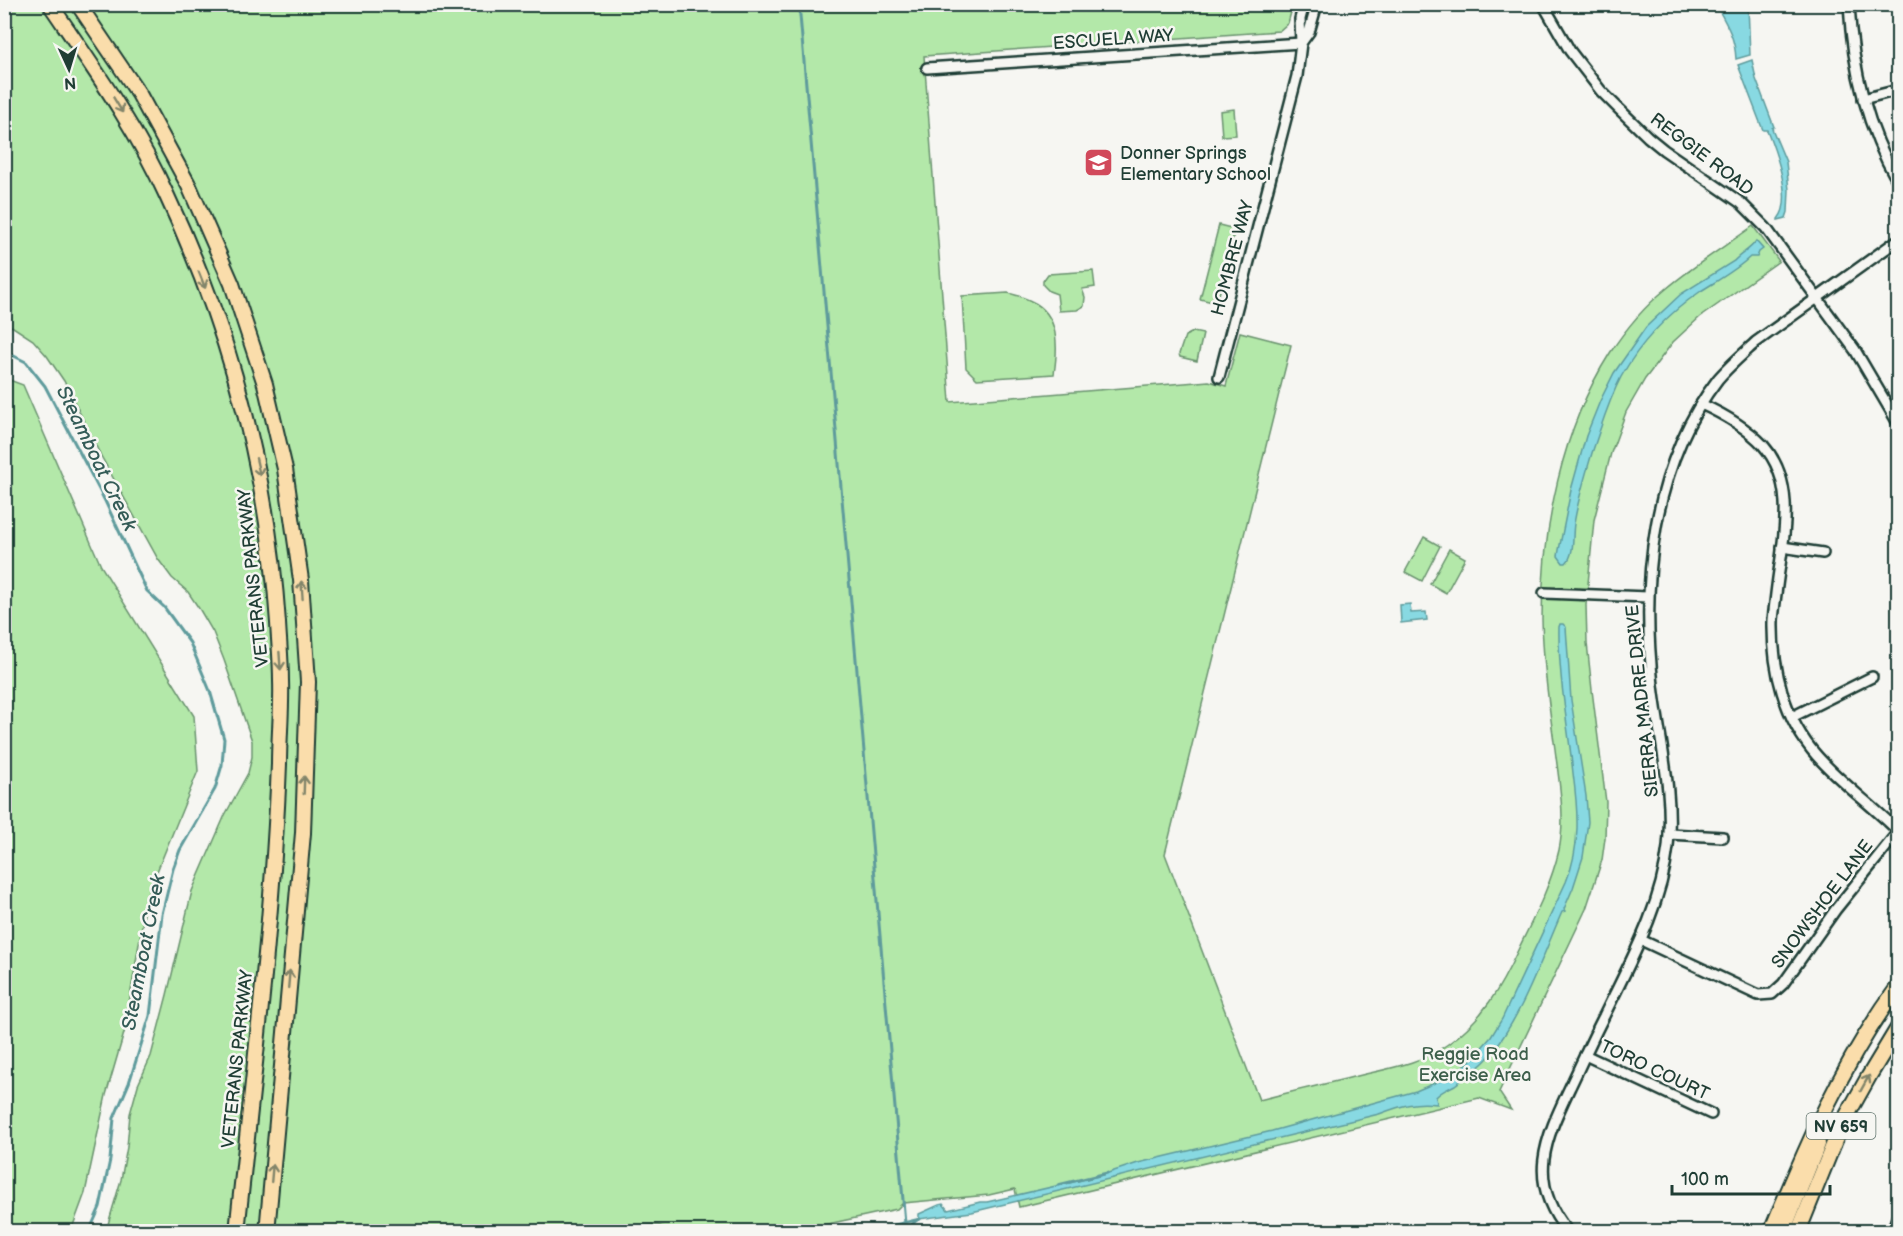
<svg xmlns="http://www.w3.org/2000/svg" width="1903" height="1236" viewBox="0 0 1903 1236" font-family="'Balsamiq Sans',sans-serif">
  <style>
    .green { fill: #b3e8a9; stroke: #69926e; stroke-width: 1.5 }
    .water { fill: #88d9e2; stroke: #5e9b9c; stroke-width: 1.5 }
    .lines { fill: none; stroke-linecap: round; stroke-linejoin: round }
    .stream { stroke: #5e9b9c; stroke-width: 3 }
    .street-casing { stroke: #1f3d34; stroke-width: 14 }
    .primary-casing { stroke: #1f3d34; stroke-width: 18 }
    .street { stroke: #f6f6f2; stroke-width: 9 }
    .primary { stroke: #faddab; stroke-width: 14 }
    .oneway { stroke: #82856a }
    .labels { text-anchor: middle; stroke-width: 5; stroke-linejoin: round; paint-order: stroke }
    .shield { fill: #f6f6f2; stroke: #60746d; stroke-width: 1.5 }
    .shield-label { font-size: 16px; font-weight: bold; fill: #1f3d34 }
    .street-label { font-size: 18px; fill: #1f3d34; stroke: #f6f6f2 }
    .poi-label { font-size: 18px; fill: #1f3d34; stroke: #f6f6f2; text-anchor: start }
    .park-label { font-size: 18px; fill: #3d5f4b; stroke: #f6f6f2 }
    .water-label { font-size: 20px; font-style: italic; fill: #345c57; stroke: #f6f6f2 }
  </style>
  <rect width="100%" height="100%" fill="#f6f6f2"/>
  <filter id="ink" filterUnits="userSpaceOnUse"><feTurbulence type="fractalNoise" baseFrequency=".0167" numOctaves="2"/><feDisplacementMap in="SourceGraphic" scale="12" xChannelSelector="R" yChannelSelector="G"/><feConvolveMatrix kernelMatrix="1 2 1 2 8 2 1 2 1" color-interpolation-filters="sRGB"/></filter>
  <g filter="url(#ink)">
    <!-- green -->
    <g class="green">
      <path d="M 5,5 L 1293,5 L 1288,23 L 1279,31 L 924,56 L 950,402 L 1209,381 L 1226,386 L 1240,332 L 1291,345 L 1165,854 L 1259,1100 C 1290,1092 1321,1085 1353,1077 C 1385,1069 1421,1064 1448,1044 C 1483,1019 1501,987 1518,950 C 1534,917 1551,885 1559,850 C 1566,817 1559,782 1555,749 C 1549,706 1543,663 1542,619 C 1542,529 1561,430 1610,353 C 1625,330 1644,307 1666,289 C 1693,266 1724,247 1753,226 L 1779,261 L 1700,317 L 1673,342 L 1645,379 L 1626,412 L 1611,453 L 1594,520 L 1586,605 L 1587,643 L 1592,690 L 1606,802 L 1605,838 L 1602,860 L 1586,909 L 1499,1092 L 1511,1110 L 1479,1098 L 1019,1207 L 1015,1189 L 989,1195 L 903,1203 L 897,1209 L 791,1232 L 678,1232 L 657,1225 L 627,1226 L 606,1232 L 106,1231 L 121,1180 L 127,1147 L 130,1114 L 138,1085 L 151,1056 L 167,995 L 192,891 L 225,815 L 248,773 L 252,757 L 252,741 L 224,660 L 213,632 L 200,610 L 188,592 L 172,578 L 158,559 L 101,456 L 64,381 L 47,356 L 33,340 L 13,327 L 5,324 Z"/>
      <polygon points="1234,109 1236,135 1222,136 1220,111"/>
      <polygon points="1219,225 1235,229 1217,303 1200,299"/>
      <polygon points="1093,271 1095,287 1082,289 1085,297 1084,306 1077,310 1059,311 1057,294 1049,291 1043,285 1043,281 1048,274"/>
      <path d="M 1008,293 C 1016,295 1024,297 1031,301 C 1060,314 1058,348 1054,374 L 977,379 L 966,368 L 962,296 Z"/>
      <polygon points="1193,332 1203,334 1197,361 1180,357 1179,354 1185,336"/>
      <polygon points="4,378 23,385 101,566 194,716 198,771 147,896 124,1033 106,1095 85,1193 71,1231 5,1231"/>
      <polygon points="1424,537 1440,546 1422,581 1405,572"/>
      <polygon points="1449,549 1465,558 1446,593 1430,584"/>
    </g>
    <!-- water -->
    <g class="water">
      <path d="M 1716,5 L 1748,5 L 1750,55 L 1736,59 C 1735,37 1726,23 1716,5 Z"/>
      <path d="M 1752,60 L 1756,79 L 1774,127 L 1772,128 L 1773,131 L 1786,162 L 1789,190 L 1788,212 L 1786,218 L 1778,220 L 1778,219 C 1794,201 1775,150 1767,130 L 1763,130 L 1761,125 L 1738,65 Z"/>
      <path d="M 1756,241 L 1763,249 L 1759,252 L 1757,257 L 1750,257 C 1735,271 1718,280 1701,291 C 1669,313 1640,343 1621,377 C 1607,404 1602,425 1592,453 C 1585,477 1578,499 1574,524 C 1572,536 1575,554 1566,563 L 1563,563 L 1558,556 L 1559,550 L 1571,490 L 1586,436 L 1600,401 L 1614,373 L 1646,327 L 1681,294 L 1734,261 C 1741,253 1750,250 1756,241 Z"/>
      <polygon points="1410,604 1411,613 1426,612 1427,620 1401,623 1400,605"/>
      <path d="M 1563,624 L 1566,627 L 1571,700 L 1586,796 L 1588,822 L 1583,857 L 1573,888 L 1564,909 L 1565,911 L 1562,912 C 1540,962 1522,1017 1487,1059 C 1478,1069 1466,1077 1455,1085 C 1448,1089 1441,1091 1436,1097 L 1437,1104 C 1414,1101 1401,1106 1379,1114 L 972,1212 L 919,1219 L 919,1214 L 939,1205 L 943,1204 L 948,1210 L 980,1202 L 987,1202 L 1099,1176 L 1138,1163 L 1272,1131 L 1416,1091 L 1444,1079 L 1468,1063 L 1491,1037 L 1502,1019 L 1566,882 C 1581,846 1578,811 1573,773 C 1568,725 1558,676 1559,627 L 1560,624 Z"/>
    </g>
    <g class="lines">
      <!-- stream -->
      <g class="stream">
        <polyline points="799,4 905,1223"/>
        <polyline points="4,351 26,362 45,386 105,501 147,591 164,607 190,643 210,691 224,739 222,765 215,789 180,850 173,869 162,914 150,1016 129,1083 114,1118 110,1160 100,1207 89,1232"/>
        <polyline points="1058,1185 1107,1173"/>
        <polyline points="866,1232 920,1219"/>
        <polyline points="904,1232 917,1220"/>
      </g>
      <defs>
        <g id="street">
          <polyline points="1543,4 1570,51 1601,91 1619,109 1648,137 1664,150 1741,203 1766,228 1855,350 1898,423"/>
          <path d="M 1849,4 C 1852,67 1867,128 1898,182"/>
          <polyline points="1301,43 1309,32 1317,4"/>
          <polyline points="927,68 1301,43"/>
          <polyline points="1863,99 1898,90"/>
          <polyline points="1219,377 1297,76 1301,43 1300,19 1304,4"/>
          <path d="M 1701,404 C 1723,414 1746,427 1763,445 C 1793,479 1786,524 1780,565 C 1777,583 1775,602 1773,620 C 1772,669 1784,719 1817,756 C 1842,784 1872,805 1898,831"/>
          <polyline points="1782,547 1823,553"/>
          <polyline points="1544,593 1648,597"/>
          <polyline points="1792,717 1872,677"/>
          <polyline points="1669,834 1723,837"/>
          <polyline points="1641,940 1758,995 1772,994 1783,984 1836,909 1898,832"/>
          <polyline points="1585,1055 1711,1114"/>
          <path d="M 1568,1232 C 1525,1180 1546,1138 1571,1085 C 1582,1062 1592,1039 1604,1016 C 1630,962 1661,908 1668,847 C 1674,793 1659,738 1653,685 C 1641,581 1652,465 1718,379 C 1729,366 1743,354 1756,342 L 1898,240"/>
          <polyline points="1892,1232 1898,1215"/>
        </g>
        <g id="primary">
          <path d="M 50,4 C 92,66 136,127 167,196 C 230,330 268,475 278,623 C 279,642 281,661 281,681 C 282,708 279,736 279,764 C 273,920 253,1076 237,1232"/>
          <polyline points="78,4 139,94 189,186 232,284 265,384 285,469 301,580 308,682 303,833 267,1232"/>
          <path d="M 1771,1232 C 1807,1145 1842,1063 1898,987"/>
          <polyline points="1783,1232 1818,1144 1815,1130"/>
          <polyline points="1798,1232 1840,1128 1869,1076 1898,1028"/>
        </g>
      </defs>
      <!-- street casing -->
      <use href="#street" class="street-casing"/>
      <!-- primary casing -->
      <use href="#primary" class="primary-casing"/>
      <!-- street -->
      <use href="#street" class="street"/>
      <!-- primary -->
      <use href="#primary" class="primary"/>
    </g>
    <!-- one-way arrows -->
    <defs><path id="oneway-shaft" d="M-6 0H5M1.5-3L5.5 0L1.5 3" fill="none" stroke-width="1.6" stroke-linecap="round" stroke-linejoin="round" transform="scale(1.5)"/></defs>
    <g class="oneway">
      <use href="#oneway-shaft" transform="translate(118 105) rotate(59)"/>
      <use href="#oneway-shaft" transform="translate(202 280) rotate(68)"/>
      <use href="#oneway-shaft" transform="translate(258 467) rotate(77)"/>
      <use href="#oneway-shaft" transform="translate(302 590) rotate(-94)"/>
      <use href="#oneway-shaft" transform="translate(280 661) rotate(86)"/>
      <use href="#oneway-shaft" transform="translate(304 785) rotate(-88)"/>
      <use href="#oneway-shaft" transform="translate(289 979) rotate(-85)"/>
      <use href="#oneway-shaft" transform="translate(1865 1083) rotate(-61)"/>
      <use href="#oneway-shaft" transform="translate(272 1173) rotate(-85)"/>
    </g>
  </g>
  <!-- icons -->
  <defs>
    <symbol id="school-square" viewBox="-11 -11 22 22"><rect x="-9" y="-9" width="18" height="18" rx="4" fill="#d1495b" stroke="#f6f6f2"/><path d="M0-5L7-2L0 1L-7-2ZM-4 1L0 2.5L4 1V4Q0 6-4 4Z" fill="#fff"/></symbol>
  </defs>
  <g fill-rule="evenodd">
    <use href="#school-square" x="1082" y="146" width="33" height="33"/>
  </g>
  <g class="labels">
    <!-- shield labels -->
    <rect class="shield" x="1806.5" y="1113" width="69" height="26" rx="4.5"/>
    <g class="shield-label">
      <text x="1841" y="1132">NV 659</text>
    </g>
    <!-- street labels -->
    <g class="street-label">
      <text transform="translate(1113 39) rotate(-4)" y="6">ESCUELA WAY</text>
      <text transform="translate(1702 154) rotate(37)" y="6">REGGIE ROAD</text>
      <text transform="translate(1232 258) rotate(-75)" y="6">HOMBRE WAY</text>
      <text transform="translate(253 578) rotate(-96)" y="6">VETERANS PARKWAY</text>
      <text transform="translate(1642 701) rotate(-96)" y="6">SIERRA MADRE DRIVE</text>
      <text transform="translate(1822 904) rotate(-53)" y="6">SNOWSHOE LANE</text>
      <text transform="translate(237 1059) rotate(-84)" y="6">VETERANS PARKWAY</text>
      <text transform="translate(1655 1070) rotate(25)" y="6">TORO COURT</text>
    </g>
    <!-- poi labels -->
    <g class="poi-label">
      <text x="1120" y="159">Donner Springs<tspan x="1120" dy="21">Elementary School</tspan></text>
    </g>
    <!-- park labels -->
    <g class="park-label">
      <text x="1475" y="1060">Reggie Road<tspan x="1475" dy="21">Exercise Area</tspan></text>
    </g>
    <!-- water labels -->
    <g class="water-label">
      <text transform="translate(97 458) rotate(64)" y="7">Steamboat Creek</text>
      <text transform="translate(143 952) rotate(-79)" y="7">Steamboat Creek</text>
    </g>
  </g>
  <!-- margin -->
  <rect width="1903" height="1236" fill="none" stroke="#f6f6f2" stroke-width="24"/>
  <rect x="12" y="12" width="1879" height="1212" fill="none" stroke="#1f3d34" stroke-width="2" filter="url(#ink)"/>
  <!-- north arrow -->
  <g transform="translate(69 69) rotate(176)" stroke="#f6f6f2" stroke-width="4.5" paint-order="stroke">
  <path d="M0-4.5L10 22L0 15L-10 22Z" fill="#1f3d34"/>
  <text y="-9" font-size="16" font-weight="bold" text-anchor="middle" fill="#1f3d34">N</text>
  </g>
  <!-- scale -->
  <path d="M1672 1185v9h158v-9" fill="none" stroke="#1f3d34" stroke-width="3"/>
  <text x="1681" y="1185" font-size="18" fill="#1f3d34" stroke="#f6f6f2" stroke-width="4.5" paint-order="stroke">100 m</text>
</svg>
